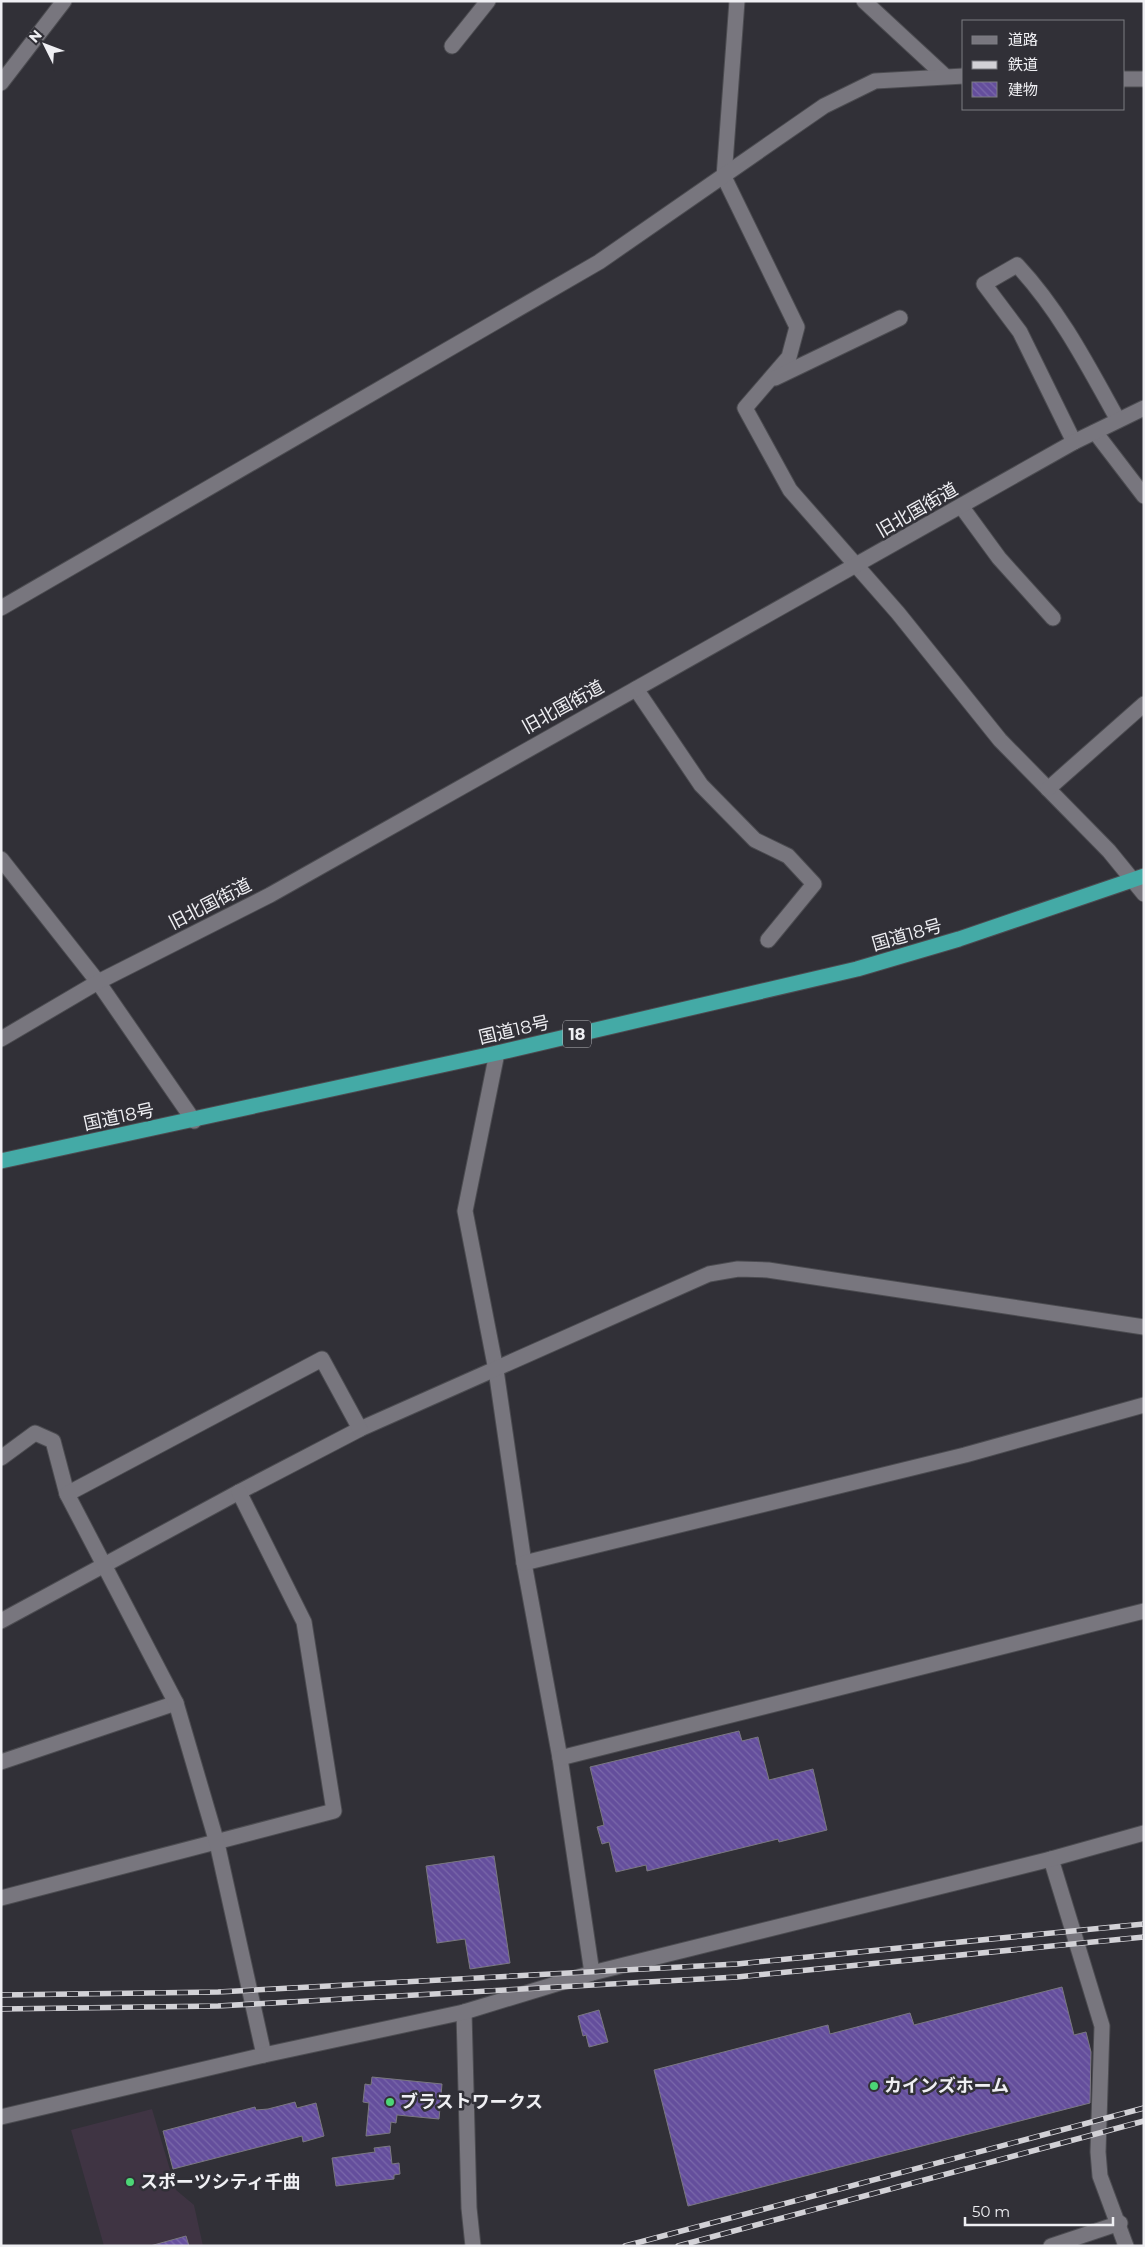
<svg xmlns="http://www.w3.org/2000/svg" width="1145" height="2247" viewBox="0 0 1145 2247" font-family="Montserrat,'Noto Sans JP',sans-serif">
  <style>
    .commercial { fill: #3f3443 }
    .building { fill: url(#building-back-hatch); stroke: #7a7880 }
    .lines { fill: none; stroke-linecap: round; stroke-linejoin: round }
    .minor-casing { stroke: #4c4c51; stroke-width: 17 }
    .highway-casing { stroke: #4c4c51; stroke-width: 17 }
    .minor { stroke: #78767e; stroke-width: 15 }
    .highway { stroke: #44aaa6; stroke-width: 15 }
    .rail-casing { stroke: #d2d1d6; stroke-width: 5.5 }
    .rail { stroke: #313037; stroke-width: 4; stroke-dasharray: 11; stroke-linecap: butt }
    .poi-dot { fill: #4cd676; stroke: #313037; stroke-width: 2 }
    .labels { text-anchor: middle; stroke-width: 5; stroke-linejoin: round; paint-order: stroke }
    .shield { fill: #313037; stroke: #b6b6bb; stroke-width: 1 }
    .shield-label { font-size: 16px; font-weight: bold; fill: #efeff3 }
    .street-label { font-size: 18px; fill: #efeff3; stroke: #313037 }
    .poi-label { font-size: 18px; font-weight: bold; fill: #efeff3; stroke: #313037; text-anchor: start }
  </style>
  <defs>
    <pattern id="building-back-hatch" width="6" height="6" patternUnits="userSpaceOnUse" patternTransform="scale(1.25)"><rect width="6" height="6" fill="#644e9c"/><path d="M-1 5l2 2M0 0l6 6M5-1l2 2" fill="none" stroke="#7a68aa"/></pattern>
  </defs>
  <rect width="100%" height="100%" fill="#313037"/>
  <!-- commercial -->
  <polygon class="commercial" points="152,2109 176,2190 194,2205 203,2246 104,2246 71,2130"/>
  <!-- building -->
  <g class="building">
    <polygon points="739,1731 742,1741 758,1737 769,1780 813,1769 827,1830 779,1842 778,1839 647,1871 646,1865 616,1872 609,1842 602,1844 597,1827 604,1825 590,1767"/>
    <polygon points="494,1856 510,1963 470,1969 465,1939 437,1943 426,1866"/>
    <polygon points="1062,1987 1074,2035 1086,2032 1091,2052 1090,2103 688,2206 654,2070 828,2025 830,2034 910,2013 914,2025"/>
    <polygon points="599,2010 608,2042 589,2047 586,2035 583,2036 578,2016"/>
    <polygon points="372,2077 442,2084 439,2119 397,2115 396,2123 391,2122 390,2133 366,2136 369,2103 363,2102 365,2084 371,2085"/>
    <polygon points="295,2102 297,2108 316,2103 324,2136 303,2142 302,2136 173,2169 163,2131 255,2107 256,2110 268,2109"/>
    <polygon points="390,2146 392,2164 399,2163 400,2174 394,2175 394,2179 336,2186 332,2158 375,2152 374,2148"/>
    <polygon points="186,2236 189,2246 150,2246"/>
  </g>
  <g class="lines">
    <defs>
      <g id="minor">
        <polyline points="737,1 724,177 797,327 789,357 745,408 790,490 898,613 1000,740 1109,851 1144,894"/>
        <polyline points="864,1 945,76"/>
        <polyline points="452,46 488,1"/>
        <polyline points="1124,79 1144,79"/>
        <polyline points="1,83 64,1"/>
        <polyline points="775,378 900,318"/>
        <polyline points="1095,432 1144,496"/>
        <path d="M 1074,442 L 1020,332 L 984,284 L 1017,265 C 1060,311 1088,366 1118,420"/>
        <polyline points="961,506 999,558 1053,618"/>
        <polyline points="1,608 599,262 824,106 875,81 964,76"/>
        <polyline points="636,689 701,785 755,840 788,856 814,884 768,940"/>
        <polyline points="1048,789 1144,704"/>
        <polyline points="1,859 98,982 194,1121"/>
        <polyline points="1,1039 98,982 270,895 1074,442 1144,408"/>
        <polyline points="497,1053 465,1211 496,1370 524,1563 560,1758 592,1973"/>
        <polyline points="1,1458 35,1433 53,1441 67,1494"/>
        <polyline points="524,1563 965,1455 1144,1405"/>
        <polyline points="1,1621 239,1492 360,1429 709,1274 738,1269 768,1270 1144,1327"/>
        <polyline points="560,1758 1144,1611"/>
        <polyline points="1,1762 176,1703"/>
        <polyline points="1051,1859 1102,2026 1098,2152 1100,2176 1126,2246"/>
        <polyline points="1,1898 334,1811 304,1622 239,1492"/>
        <polyline points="464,2012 469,2208 473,2246"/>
        <polyline points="264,2055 217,1843 176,1703 67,1494 322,1359 360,1429"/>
        <polyline points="1,2117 264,2055 464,2012 592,1973 1051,1859 1144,1833"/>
        <polyline points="1051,2246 1120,2223"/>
      </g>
      <polyline id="highway" points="1,1161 497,1053 857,969 959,939 1144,876"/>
    </defs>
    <!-- minor casing -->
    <use href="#minor" class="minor-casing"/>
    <!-- highway casing -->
    <use href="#highway" class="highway-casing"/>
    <!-- minor -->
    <use href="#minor" class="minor"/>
    <!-- highway -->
    <use href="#highway" class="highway"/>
    <defs>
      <g id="rail">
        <polyline points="1,1995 218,1992 737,1964 1144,1924"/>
        <polyline points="1,2009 218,2006 737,1977 1144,1937"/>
        <polyline points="625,2246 1144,2108"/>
        <polyline points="678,2246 1144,2121"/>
      </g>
    </defs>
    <!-- rail casing -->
    <use href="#rail" class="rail-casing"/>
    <!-- rail -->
    <use href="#rail" class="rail"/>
  </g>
  <!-- markers -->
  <g class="poi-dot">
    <circle cx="874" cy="2086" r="5"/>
    <circle cx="390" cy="2102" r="5"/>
    <circle cx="130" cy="2182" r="5"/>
  </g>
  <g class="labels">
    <!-- shield labels -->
    <rect class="shield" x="563" y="1020.5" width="28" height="27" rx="4"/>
    <g class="shield-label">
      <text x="577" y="1040">18</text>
    </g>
    <!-- street labels -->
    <g class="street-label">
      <text transform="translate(917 510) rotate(-30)" y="6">旧北国街道</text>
      <text transform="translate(563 707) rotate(-29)" y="6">旧北国街道</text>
      <text transform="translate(210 904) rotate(-27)" y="6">旧北国街道</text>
      <text transform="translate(907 935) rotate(-16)" y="6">国道18号</text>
      <text transform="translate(514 1030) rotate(-13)" y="6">国道18号</text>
      <text transform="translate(119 1117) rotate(-12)" y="6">国道18号</text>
    </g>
    <!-- poi labels -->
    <g class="poi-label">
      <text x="884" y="2092">カインズホーム</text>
      <text x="400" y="2108">ブラストワークス</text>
      <text x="140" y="2188">スポーツシティ千曲</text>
    </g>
  </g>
  <!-- border -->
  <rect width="1145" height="2247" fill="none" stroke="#efeff3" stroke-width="5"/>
  <!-- legend -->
  <rect x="962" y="20" width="162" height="90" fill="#313037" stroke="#7d7c82"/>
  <rect x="972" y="36" width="25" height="8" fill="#78767e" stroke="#7d7c82"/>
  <text x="1008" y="45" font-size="15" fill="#efeff3">道路</text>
  <rect x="972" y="61" width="25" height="8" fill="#d2d1d6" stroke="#7d7c82"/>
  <text x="1008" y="70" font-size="15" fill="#efeff3">鉄道</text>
  <rect x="972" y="82" width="25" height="15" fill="url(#building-back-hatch)" stroke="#7d7c82"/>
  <text x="1008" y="95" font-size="15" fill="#efeff3">建物</text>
  <!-- north arrow -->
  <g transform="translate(45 45) rotate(312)" stroke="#313037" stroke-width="4" paint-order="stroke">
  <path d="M0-4L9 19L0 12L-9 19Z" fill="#efeff3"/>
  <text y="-8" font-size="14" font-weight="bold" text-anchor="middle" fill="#efeff3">N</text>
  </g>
  <!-- scale -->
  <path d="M965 2217v8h148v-8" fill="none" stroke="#efeff3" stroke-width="2.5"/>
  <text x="972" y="2217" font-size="15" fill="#efeff3" stroke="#313037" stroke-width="4" paint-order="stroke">50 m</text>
</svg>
